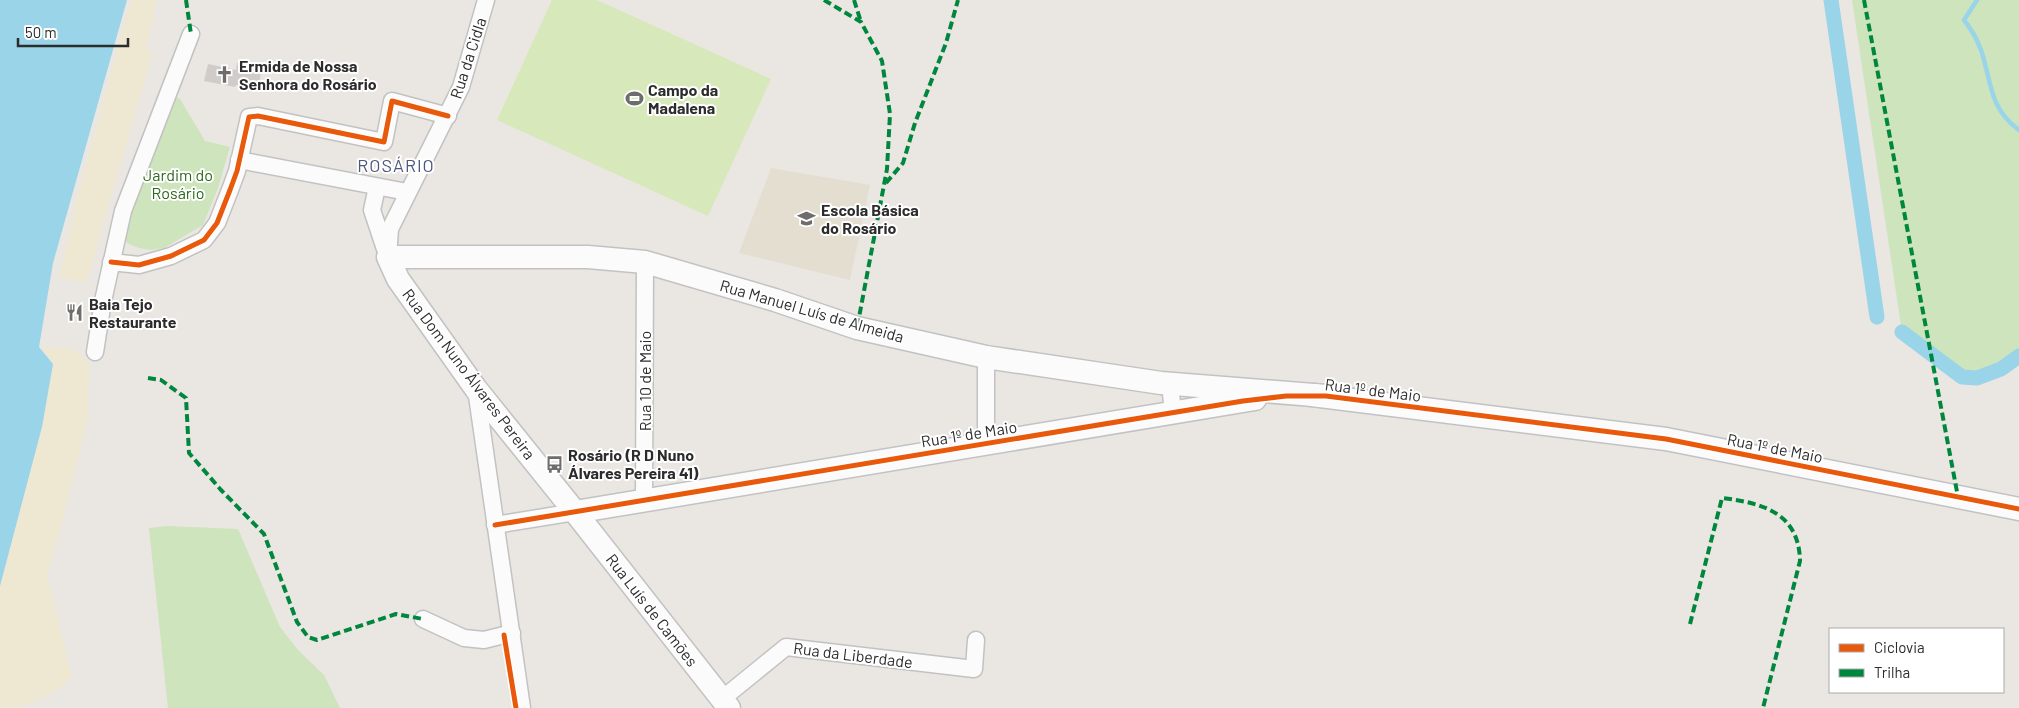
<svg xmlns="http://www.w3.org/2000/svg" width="2019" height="708" viewBox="0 0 2019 708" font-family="Barlow,sans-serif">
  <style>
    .education { fill: #e4ded1 }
    .green { fill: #cde4bd }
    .sand { fill: #eee8d2 }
    .pitch { fill: #d7e8ba }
    .water { fill: #99d4e9 }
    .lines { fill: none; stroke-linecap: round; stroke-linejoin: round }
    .stream { stroke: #99d4e9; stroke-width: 4.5 }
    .canal { stroke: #99d4e9; stroke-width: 15 }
    .building { fill: #cfccc9 }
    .street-casing { stroke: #c3c2c3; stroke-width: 19 }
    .secondary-casing { stroke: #c3c2c3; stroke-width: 25 }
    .street { stroke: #fcfbfb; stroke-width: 16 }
    .secondary { stroke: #fcfbfb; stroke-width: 22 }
    .quiet { stroke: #00873e; stroke-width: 4; stroke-dasharray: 8 4; stroke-linecap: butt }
    .cycleway-casing { stroke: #fff; stroke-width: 8 }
    .cycleway { stroke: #e8590c; stroke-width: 5 }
    .labels { text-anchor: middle; stroke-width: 4; stroke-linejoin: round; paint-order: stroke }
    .street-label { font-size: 16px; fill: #2c2c2c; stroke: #fff }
    .poi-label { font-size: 16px; font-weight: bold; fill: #2c2c2c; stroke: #fff; text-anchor: start }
    .park-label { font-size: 16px; fill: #2d691d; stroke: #fff }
    .neighbourhood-label { font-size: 18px; letter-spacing: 1px; fill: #4d567c; stroke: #fff }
  </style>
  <rect width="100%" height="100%" fill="#eae6e2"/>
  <!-- education -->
  <polygon class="education" points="771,168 870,185 850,280 739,253"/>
  <!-- green -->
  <g class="green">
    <path d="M 1852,0 L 2019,0 L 2019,356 C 2007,364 1993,376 1978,378 C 1959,380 1918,344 1902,332 Z"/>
    <polygon points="172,95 180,99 205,141 230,147 218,188 203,225 164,248 150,250 139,248 127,243 120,233"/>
    <polygon points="167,526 238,529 280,627 298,650 324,675 340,708 168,708 149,528"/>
  </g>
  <!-- sand -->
  <g class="sand">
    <polygon points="131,0 157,0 146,48 153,52 86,283 59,278 79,190"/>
    <path d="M 41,347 L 73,349 L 89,362 L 88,419 L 66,508 L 47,575 L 72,678 C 49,697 30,708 0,707 L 0,586 L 42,427 L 53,364 Z"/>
  </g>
  <!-- pitch -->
  <polygon class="pitch" points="552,0 597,0 771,79 708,216 497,120"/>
  <!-- water -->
  <polygon class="water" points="0,0 127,0 53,263 39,347 53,364 42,427 0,586"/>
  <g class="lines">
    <!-- stream -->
    <path class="stream" d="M 1977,0 L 1964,20 C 1971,29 1977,39 1981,50 C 1992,82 1988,107 2019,130"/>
    <!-- canal -->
    <g class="canal">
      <polyline points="1831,0 1877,317"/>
      <polyline points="1902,332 1962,377 1977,378 2001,369 2019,356"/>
    </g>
  </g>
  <!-- building -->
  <polygon class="building" points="237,63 262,68 258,88 236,85 235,87 204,81 208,64 236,70"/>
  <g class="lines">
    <defs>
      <g id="street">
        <polyline points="239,160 407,192"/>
        <polyline points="377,187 372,210 385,249"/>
        <polyline points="388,257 390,229 461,87 486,0"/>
        <polyline points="111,262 139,265 171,256 204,240 217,223 230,190 237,171 249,117 258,116 384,142 392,101 448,116"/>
        <polyline points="95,352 103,301 123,211 191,34"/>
        <polyline points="986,357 986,444"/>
        <polyline points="1170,384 1173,413"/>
        <polyline points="476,389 522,708"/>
        <polyline points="644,500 645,262"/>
        <polyline points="495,525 575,512"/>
        <polyline points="423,619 464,638 484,640 512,633"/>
        <polyline points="722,699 786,647 974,669 976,640"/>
      </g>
      <g id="secondary">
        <polyline points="1312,395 1666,439 2019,509"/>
        <polyline points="575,512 1255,399"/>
        <polyline points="729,708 575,512 476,389 398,279 388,257 588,257 645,262 775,300 857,328 986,357 1161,383 1326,396"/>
      </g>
    </defs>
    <!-- street casing -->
    <use href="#street" class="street-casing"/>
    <!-- secondary casing -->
    <use href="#secondary" class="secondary-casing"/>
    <!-- street -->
    <use href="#street" class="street"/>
    <!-- secondary -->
    <use href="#secondary" class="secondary"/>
    <!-- quiet -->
    <g class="quiet">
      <polyline points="186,0 191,34"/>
      <polyline points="824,0 861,22 882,61 890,114 887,169 857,328"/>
      <polyline points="854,0 861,22"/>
      <polyline points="1864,0 1958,497"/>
      <polyline points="886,183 903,163 915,123 946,43 958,0"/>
      <polyline points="148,378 161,380 186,398 189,453 221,490 264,534 297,622 308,637 317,640 396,614 423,619"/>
      <path d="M 1690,624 L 1722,498 C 1763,503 1799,513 1800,561 L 1763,708"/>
    </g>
    <defs>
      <g id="cycleway">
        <polyline points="111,262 139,265 171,256 204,240 217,223 230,190 237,171 249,117 258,116 384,142 392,101 448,116"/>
        <polyline points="495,525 1243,401 1286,396 1326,396 1666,439 2019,509"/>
        <polyline points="504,635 516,708"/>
      </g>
    </defs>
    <!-- cycleway casing -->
    <use href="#cycleway" class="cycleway-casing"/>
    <!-- cycleway -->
    <use href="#cycleway" class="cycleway"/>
  </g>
  <!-- icons -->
  <defs>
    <symbol id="church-bare" viewBox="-9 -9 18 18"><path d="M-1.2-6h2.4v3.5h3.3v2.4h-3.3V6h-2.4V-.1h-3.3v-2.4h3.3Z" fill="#6e6d6c" stroke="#fff" stroke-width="2.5" paint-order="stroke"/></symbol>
    <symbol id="stadium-bare" viewBox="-9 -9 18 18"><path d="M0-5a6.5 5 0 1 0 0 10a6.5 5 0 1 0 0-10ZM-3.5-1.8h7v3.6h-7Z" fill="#6e6d6c" stroke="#fff" stroke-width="2.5" paint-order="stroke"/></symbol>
    <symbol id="school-bare" viewBox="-9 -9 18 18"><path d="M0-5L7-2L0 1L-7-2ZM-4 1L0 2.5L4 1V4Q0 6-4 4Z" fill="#6e6d6c" stroke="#fff" stroke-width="2.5" paint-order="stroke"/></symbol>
    <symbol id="restaurant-bare" viewBox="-9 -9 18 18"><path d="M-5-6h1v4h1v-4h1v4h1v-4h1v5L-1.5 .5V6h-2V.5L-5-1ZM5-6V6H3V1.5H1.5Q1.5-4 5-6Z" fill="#6e6d6c" stroke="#fff" stroke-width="2.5" paint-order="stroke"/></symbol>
    <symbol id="bus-bare" viewBox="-9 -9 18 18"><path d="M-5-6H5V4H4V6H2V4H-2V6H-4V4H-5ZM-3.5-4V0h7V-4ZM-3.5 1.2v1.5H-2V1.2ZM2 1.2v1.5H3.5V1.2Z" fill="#6e6d6c" stroke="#fff" stroke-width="2.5" paint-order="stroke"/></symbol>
  </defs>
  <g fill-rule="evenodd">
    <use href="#church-bare" x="212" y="62" width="25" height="25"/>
    <use href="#stadium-bare" x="622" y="86" width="25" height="25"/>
    <use href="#school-bare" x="794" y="206" width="25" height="25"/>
    <use href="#restaurant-bare" x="62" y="300" width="25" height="25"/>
    <use href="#bus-bare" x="542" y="452" width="25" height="25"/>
  </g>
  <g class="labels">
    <!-- street labels -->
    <g class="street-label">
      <text transform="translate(468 58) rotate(-72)" y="6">Rua da Cidla</text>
      <text transform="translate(812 311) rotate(16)" y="6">Rua Manuel Luís de Almeida</text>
      <text transform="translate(469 374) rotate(53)" y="6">Rua Dom Nuno Álvares Pereira</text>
      <text transform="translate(645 381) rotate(-90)" y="6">Rua 10 de Maio</text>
      <text transform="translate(1373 390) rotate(7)" y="6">Rua 1º de Maio</text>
      <text transform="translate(969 434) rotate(-9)" y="6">Rua 1º de Maio</text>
      <text transform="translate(1775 448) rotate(11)" y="6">Rua 1º de Maio</text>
      <text transform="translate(652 610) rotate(52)" y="6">Rua Luís de Camões</text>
      <text transform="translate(853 655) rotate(7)" y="6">Rua da Liberdade</text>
    </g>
    <!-- poi labels -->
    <g class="poi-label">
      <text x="239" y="72">Ermida de Nossa<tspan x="239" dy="18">Senhora do Rosário</tspan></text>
      <text x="648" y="96">Campo da<tspan x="648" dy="18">Madalena</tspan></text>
      <text x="821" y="216">Escola Básica<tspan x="821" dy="18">do Rosário</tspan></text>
      <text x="89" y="310">Baia Tejo<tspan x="89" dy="18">Restaurante</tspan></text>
      <text x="568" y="461">Rosário (R D Nuno<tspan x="568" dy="18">Álvares Pereira 41)</tspan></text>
    </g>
    <!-- park labels -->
    <g class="park-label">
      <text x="178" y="181">Jardim do<tspan x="178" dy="18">Rosário</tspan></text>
    </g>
    <!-- neighbourhood labels -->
    <g class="neighbourhood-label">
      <text x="396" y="172">ROSÁRIO</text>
    </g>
  </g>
  <!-- legend -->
  <rect x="1829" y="628" width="175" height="65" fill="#ffffff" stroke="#ababab"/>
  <rect x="1839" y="644" width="25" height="8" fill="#e8590c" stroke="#ababab"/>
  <text x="1874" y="653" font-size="15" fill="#2c2c2c">Ciclovia</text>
  <rect x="1839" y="669" width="25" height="8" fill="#00873e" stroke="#ababab"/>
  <text x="1874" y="678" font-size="15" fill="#2c2c2c">Trilha</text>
  <!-- scale -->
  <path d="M18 38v8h110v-8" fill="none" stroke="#2c2c2c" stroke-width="2.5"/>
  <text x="25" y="38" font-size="15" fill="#2c2c2c" stroke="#ffffff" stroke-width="4" paint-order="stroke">50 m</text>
</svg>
